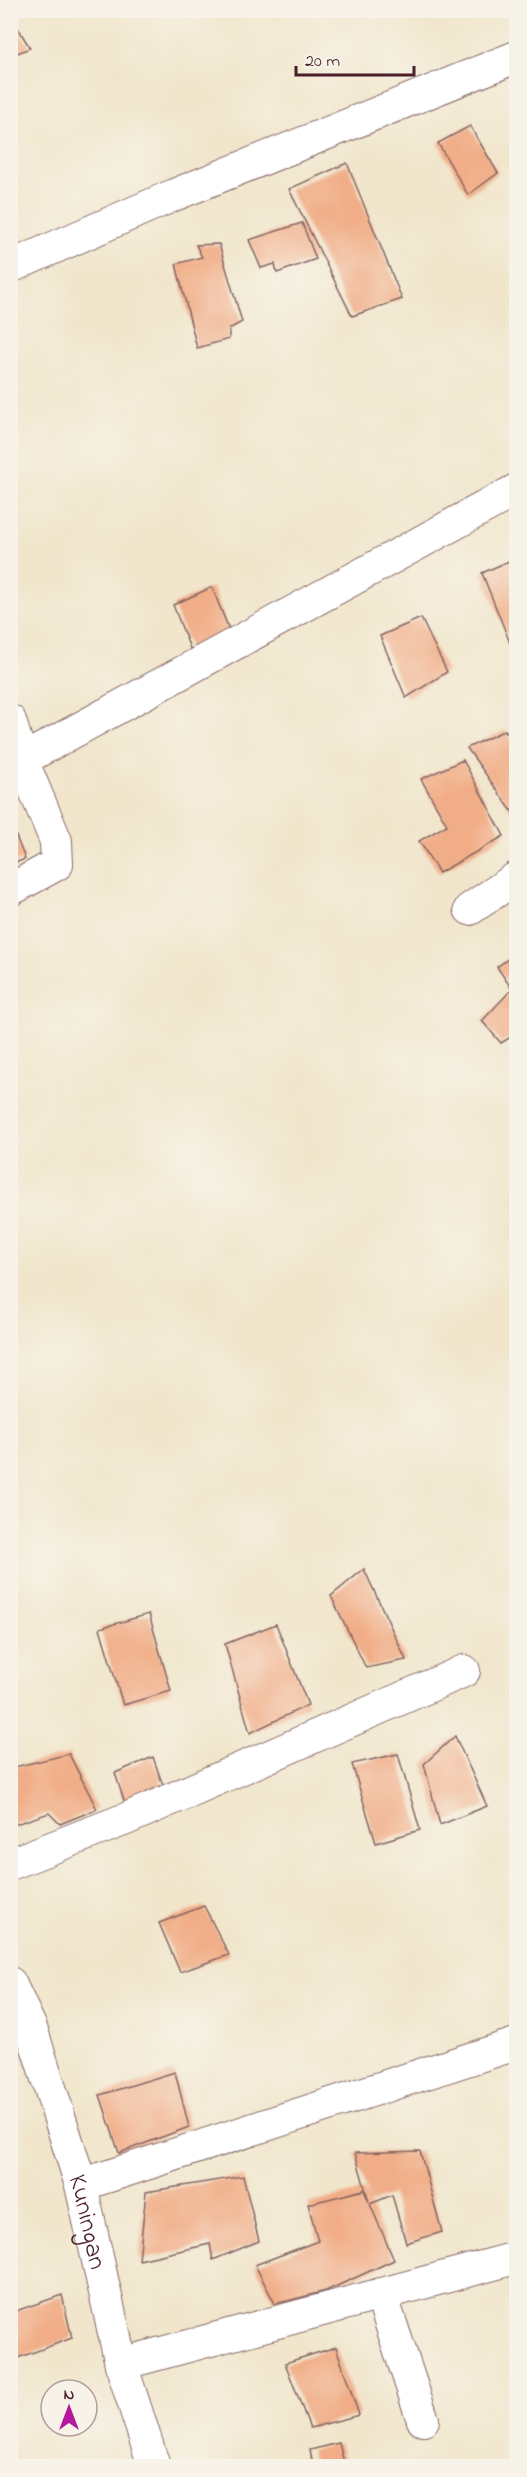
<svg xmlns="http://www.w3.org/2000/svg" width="527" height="2477" viewBox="0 0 527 2477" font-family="'Indie Flower',sans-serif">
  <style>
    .building { fill: #f1ad87 }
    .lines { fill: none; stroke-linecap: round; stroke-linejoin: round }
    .minor-casing { stroke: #846563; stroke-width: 34 }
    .minor { stroke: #fff; stroke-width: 32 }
    .labels { text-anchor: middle; stroke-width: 6; stroke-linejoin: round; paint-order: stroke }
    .street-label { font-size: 26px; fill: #4a1f2b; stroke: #f7f3e8 }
  </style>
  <rect width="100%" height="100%" fill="#f7f3e8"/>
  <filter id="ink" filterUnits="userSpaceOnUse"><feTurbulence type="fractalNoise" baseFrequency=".0167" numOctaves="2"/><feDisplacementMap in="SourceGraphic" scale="12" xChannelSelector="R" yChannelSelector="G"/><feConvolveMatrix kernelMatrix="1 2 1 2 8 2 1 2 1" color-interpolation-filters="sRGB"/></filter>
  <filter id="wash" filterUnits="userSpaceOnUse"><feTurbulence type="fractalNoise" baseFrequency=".008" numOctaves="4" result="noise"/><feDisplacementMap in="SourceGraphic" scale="24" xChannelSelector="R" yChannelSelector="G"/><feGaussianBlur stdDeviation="1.35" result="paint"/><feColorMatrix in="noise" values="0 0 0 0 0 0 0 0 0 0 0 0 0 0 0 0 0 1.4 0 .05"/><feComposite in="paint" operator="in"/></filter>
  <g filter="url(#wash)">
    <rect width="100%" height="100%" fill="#f1e6cc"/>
    <g id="blocks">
      <!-- building -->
      <g class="building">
        <polygon points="10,15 30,48 10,56"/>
        <polygon points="470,126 498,173 468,195 438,143"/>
        <polygon points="347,163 402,299 352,316 289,189"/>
        <polygon points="302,223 316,259 277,273 275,264 261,268 249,240"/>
        <polygon points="219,244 242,322 229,329 229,339 197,348 176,264 202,257 196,245"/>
        <polygon points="516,558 516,658 482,573"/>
        <polygon points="212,587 230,632 193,656 173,605"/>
        <polygon points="421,618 447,672 406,698 380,636"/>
        <polygon points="505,730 516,746 516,817 467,748"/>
        <polygon points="463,760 504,836 439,873 419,841 447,825 421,779"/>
        <polygon points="10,821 25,859 10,865"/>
        <polygon points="516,953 516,1034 501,1043 482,1021 512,989 497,967"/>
        <polygon points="364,1569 406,1660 366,1668 331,1596"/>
        <polygon points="149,1614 171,1691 123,1705 100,1628"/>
        <polygon points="276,1624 308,1705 250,1733 225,1644"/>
        <polygon points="455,1736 487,1806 440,1825 424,1764"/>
        <polygon points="69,1754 97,1809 60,1824 49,1813 10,1826 10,1768"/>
        <polygon points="398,1754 420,1830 376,1843 352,1764"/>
        <polygon points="153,1757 166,1794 127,1810 115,1773"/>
        <polygon points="204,1906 229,1955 180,1972 159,1923"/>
        <polygon points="175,2072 189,2127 119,2153 100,2095"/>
        <polygon points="420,2151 442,2232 406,2243 392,2195 370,2204 394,2260 326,2291 275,2304 255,2265 318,2241 308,2204 364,2190 369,2202 355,2153"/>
        <polygon points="243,2176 259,2241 213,2260 210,2244 139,2260 146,2192"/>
        <polygon points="62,2295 72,2338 10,2361 10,2313"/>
        <polygon points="336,2347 359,2415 310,2428 285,2363"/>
        <polygon points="339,2443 345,2466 313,2466 310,2450"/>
      </g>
    </g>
  </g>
  <g filter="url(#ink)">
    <use href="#blocks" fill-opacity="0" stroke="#846563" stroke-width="1.5"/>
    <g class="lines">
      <defs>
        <g id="minor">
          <polyline points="10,267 174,195 516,57"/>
          <polyline points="10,721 22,760"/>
          <polyline points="10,890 57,864 56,841 22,760 516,490"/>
          <polyline points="470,909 516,878"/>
          <polyline points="10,1864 126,1819 464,1671"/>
          <path id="s1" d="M 10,1983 L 31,2028 L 81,2185 L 121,2364 L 154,2466"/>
          <polyline points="81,2185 516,2044"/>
          <polyline points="381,2294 423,2420"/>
          <polyline points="121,2364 516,2258"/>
        </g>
      </defs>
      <!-- minor casing -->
      <use href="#minor" class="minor-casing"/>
      <!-- minor -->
      <use href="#minor" class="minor"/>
    </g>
  </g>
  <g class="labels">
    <!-- street labels -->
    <g class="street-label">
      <text dy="9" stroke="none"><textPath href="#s1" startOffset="252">Kuningan</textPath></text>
    </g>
  </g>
  <!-- margin -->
  <rect width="527" height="2477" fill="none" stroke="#f7f3e8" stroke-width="36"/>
  <!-- north arrow -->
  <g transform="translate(69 2408)"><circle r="28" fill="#f7f3e8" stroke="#b29e9c" stroke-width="1.5"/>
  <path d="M0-4.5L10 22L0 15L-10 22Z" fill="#b5179e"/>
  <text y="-9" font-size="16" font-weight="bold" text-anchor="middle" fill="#4a1f2b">N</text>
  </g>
  <!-- scale -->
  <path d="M296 66v9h118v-9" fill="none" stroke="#4a1f2b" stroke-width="3"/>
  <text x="305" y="66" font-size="18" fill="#4a1f2b" stroke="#f7f3e8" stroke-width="4.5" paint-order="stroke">20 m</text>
</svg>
